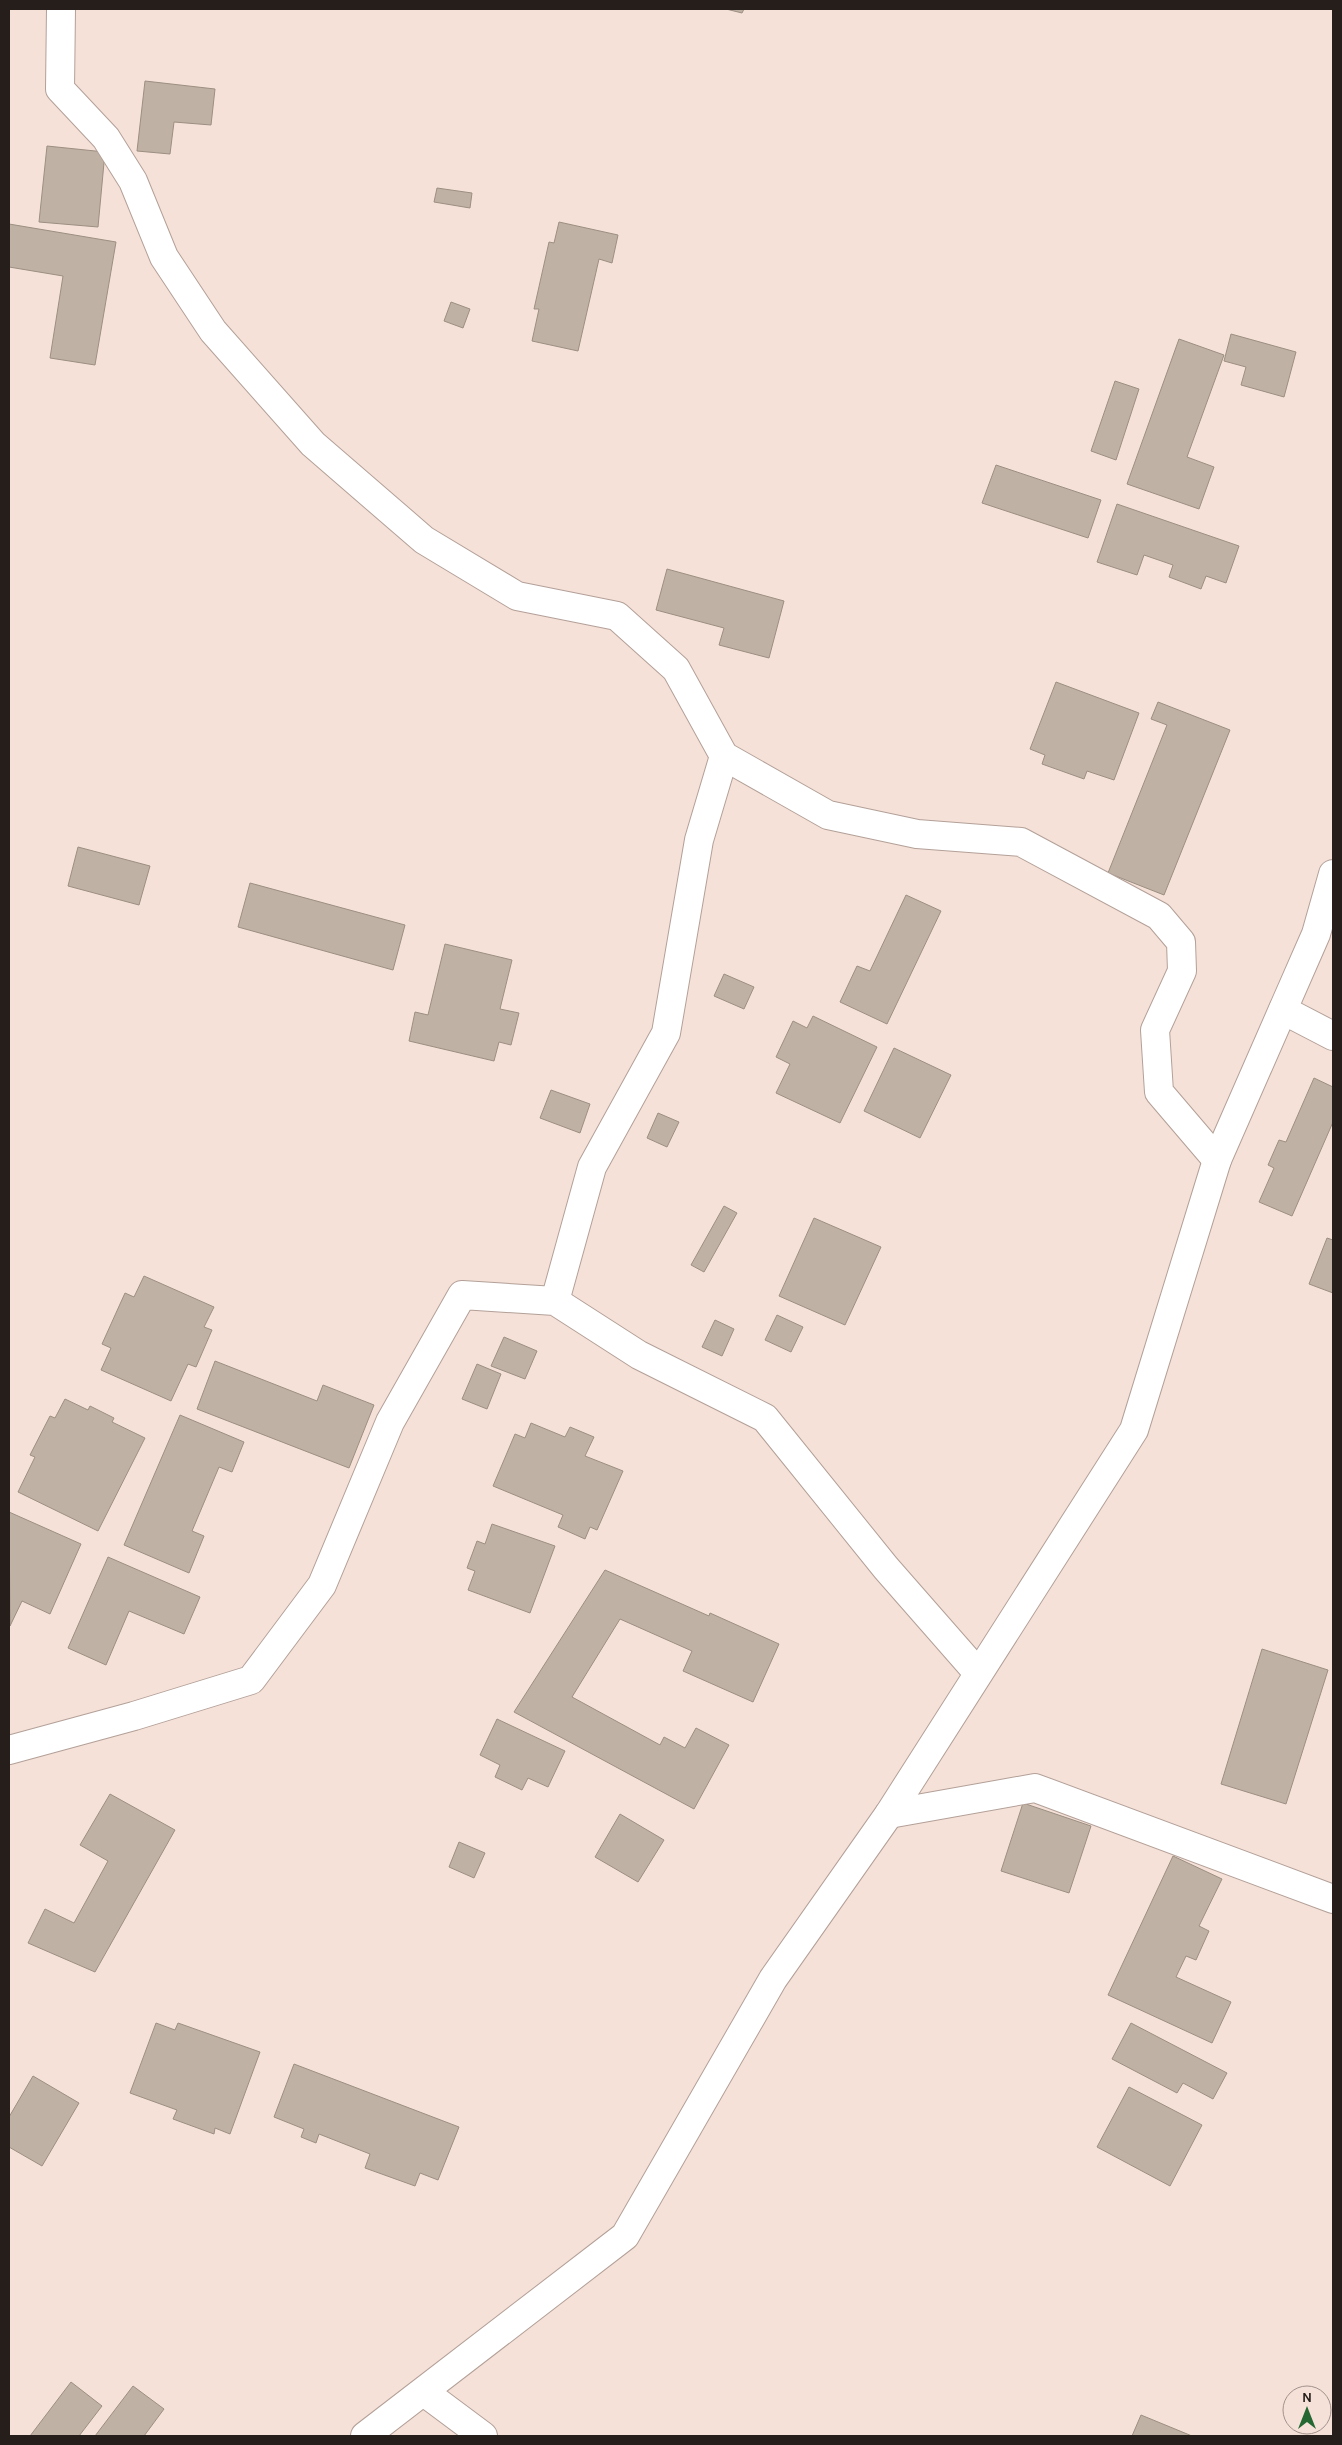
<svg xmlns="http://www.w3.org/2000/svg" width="1342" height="2445" viewBox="0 0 1342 2445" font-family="Karla,sans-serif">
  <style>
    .building { fill: #bfb1a4; stroke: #9c8f82 }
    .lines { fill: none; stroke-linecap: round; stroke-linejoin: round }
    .minor-casing { stroke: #b3a098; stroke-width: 30 }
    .minor { stroke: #fff; stroke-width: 28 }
  </style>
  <rect width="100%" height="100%" fill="#f5e1d8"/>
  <!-- building -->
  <g class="building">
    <polygon points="726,9 744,9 742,13"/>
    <polygon points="145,81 215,89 211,125 174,122 170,154 137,151"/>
    <polygon points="47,146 105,152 98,227 39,222"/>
    <polygon points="437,188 472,193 470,208 434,202"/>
    <polygon points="559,222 618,235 612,263 599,259 578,351 532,341 539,309 534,309 549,242 554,243"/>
    <polygon points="9,224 116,242 95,365 50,358 63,276 9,267"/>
    <polygon points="451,302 470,309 463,328 444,321"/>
    <polygon points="1231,334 1296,352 1284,397 1241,385 1246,367 1224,361"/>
    <polygon points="1179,339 1224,355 1187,457 1214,467 1199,509 1127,484"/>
    <polygon points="1115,381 1139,389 1116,460 1091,451"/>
    <polygon points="996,465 1101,500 1088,538 982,503"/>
    <polygon points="1117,504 1239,546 1226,583 1206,576 1201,589 1169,577 1173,565 1144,555 1137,575 1097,562"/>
    <polygon points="667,569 784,601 769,658 719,645 724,628 656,610"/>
    <polygon points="1056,682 1139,713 1114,780 1087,771 1084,779 1042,764 1045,755 1030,749"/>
    <polygon points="1158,702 1230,730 1164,895 1108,873 1167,725 1151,719"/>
    <polygon points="78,847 150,866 139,905 68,886"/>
    <polygon points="250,883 405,925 393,970 238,927"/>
    <polygon points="906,895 941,911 887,1024 840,1002 857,966 870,971"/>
    <polygon points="445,944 512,960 500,1009 519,1013 511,1045 499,1042 494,1061 409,1041 415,1012 428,1015"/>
    <polygon points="724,974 754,987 744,1009 714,996"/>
    <polygon points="813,1016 877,1047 840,1123 776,1093 790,1064 776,1057 793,1021 807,1028"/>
    <polygon points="894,1048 951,1075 920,1138 864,1111"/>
    <polygon points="1314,1078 1333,1087 1333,1122 1292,1216 1259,1202 1274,1168 1268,1165 1279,1140 1286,1142"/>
    <polygon points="551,1090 590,1104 580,1133 540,1118"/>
    <polygon points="658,1113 679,1122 667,1147 647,1138"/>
    <polygon points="724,1206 737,1213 704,1272 691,1265"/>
    <polygon points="814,1218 881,1247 845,1325 779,1296"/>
    <polygon points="1327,1238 1333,1240 1333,1293 1309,1284"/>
    <polygon points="144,1276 214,1307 204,1327 212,1330 196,1367 188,1364 171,1401 101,1370 111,1348 102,1344 125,1293 134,1297"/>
    <polygon points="777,1315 803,1327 791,1352 765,1340"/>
    <polygon points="715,1320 734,1329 722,1356 702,1347"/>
    <polygon points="504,1337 537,1351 525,1379 491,1366"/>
    <polygon points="215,1361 317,1401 323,1385 374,1405 349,1468 197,1409"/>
    <polygon points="477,1364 501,1374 487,1409 462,1399"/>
    <polygon points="65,1399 88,1410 90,1406 114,1418 112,1422 145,1438 98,1531 18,1492 35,1457 30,1455 50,1416 55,1418"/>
    <polygon points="180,1415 244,1442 232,1472 219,1467 192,1531 204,1536 189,1573 124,1545"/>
    <polygon points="531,1423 565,1437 570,1427 594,1437 585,1456 623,1471 597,1530 590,1527 585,1539 558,1527 563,1515 493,1486 515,1434 525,1438"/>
    <polygon points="9,1512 81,1544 50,1614 22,1601 10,1626"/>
    <polygon points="492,1524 555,1546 530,1613 468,1590 475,1571 467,1568 477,1541 485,1544"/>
    <polygon points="108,1557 200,1597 184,1634 129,1611 106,1665 68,1648"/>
    <polygon points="605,1570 709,1616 710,1613 779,1644 753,1702 683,1671 692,1651 620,1619 572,1697 660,1745 664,1737 685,1748 696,1728 729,1745 694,1809 514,1712"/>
    <polygon points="1262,1649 1328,1670 1286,1804 1221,1784"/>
    <polygon points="497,1719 565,1751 548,1787 528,1778 522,1790 495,1777 500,1765 480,1755"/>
    <polygon points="110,1794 175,1830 95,1972 28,1943 45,1909 74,1923 108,1861 80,1845"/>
    <polygon points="1023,1803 1091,1826 1069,1893 1001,1871"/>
    <polygon points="620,1814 664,1840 638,1882 595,1857"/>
    <polygon points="459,1842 485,1853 474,1878 449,1867"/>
    <polygon points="1173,1856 1222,1879 1199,1926 1209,1931 1196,1960 1186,1956 1176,1977 1231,2002 1212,2043 1108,1995"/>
    <polygon points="156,2023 175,2030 178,2023 260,2052 230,2134 215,2128 214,2134 173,2119 177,2110 130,2093"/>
    <polygon points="1131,2023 1227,2073 1213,2099 1183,2083 1177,2093 1112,2059"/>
    <polygon points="294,2064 459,2127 438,2180 420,2173 415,2186 365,2168 370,2154 319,2134 316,2143 301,2137 304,2129 274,2117"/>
    <polygon points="33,2076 79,2103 42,2166 9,2147 9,2117"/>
    <polygon points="1129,2087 1202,2125 1170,2186 1097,2147"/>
    <polygon points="71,2382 102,2406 79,2436 30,2436"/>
    <polygon points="133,2386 164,2409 144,2436 95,2436"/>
    <polygon points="1141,2415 1192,2436 1132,2436"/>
  </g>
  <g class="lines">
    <defs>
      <g id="minor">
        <polyline points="61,9 60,89 106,138 133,181 164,257 213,331 313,444 424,540 517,596 617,616 676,669 724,756 828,815 917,834 1021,842 1159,916 1181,942 1182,971 1155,1030 1159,1092 1217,1160"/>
        <polyline points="1283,1010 1333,1036"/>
        <polyline points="555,1301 592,1167 666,1033 699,840 724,756"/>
        <polyline points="9,1750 134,1716 251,1680 322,1585 390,1422 462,1295 555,1301 639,1355 765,1418 886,1568 978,1673"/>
        <polyline points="889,1814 1035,1788 1333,1899"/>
        <polyline points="424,2392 483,2436"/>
        <polyline points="365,2436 625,2236 773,1979 889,1814 1134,1430 1217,1160 1316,934 1333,874"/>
      </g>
    </defs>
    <!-- minor casing -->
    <use href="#minor" class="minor-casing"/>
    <!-- minor -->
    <use href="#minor" class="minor"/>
  </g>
  <!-- border -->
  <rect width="1342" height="2445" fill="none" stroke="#251e1b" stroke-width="20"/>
  <!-- north arrow -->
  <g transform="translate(1307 2410)"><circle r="24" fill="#f5e1d8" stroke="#a2938c"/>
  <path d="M0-4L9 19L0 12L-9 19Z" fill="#256732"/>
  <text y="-8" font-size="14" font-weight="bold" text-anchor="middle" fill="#251e1b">N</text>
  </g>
</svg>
